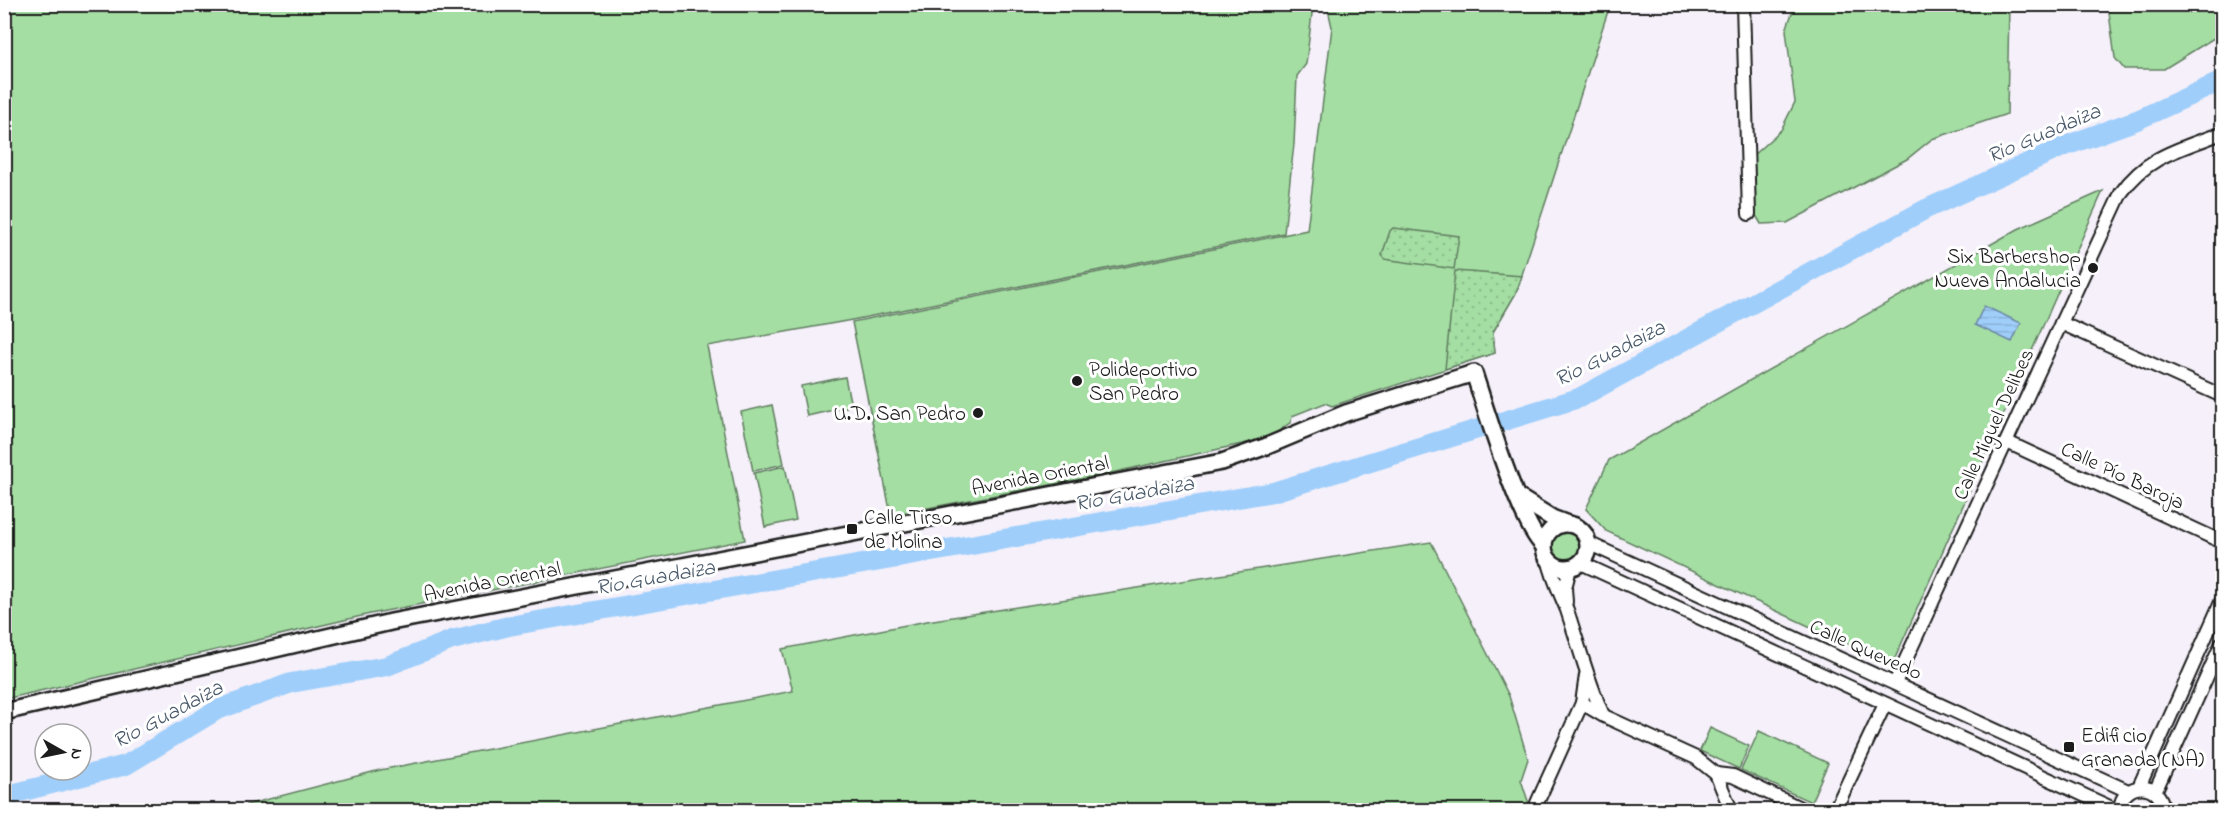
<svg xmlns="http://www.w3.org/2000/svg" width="2227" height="815" viewBox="0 0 2227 815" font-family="'Indie Flower',sans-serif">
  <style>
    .green { fill: #a4dea3; stroke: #607d60; stroke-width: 1.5 }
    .garden { fill: url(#garden-dots); stroke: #607d60; stroke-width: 1.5 }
    .water { fill: url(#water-rules); stroke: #6b87a2; stroke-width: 1.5 }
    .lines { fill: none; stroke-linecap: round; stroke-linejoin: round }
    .river { stroke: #9fcefb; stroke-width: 20 }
    .minor-casing { stroke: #1c1c1c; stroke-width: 16 }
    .tertiary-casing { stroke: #1c1c1c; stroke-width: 20 }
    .minor { stroke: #fff; stroke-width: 12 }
    .tertiary { stroke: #fff; stroke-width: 15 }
    .poi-dot { fill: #1c1c1c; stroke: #fff; stroke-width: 2 }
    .labels { text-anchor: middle; stroke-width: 6; stroke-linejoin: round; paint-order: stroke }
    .poi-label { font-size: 21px; fill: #1c1c1c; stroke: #fff; text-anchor: start }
    .street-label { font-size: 21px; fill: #1c1c1c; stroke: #fff }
    .water-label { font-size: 22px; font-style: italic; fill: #4a5a6a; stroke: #fff }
  </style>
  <defs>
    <pattern id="garden-dots" width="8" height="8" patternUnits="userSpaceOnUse" patternTransform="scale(1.5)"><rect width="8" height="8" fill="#a4dea3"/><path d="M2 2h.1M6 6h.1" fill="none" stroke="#8dbe8c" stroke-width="1.8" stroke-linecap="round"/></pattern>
    <pattern id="water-rules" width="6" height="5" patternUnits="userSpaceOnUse" patternTransform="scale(1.5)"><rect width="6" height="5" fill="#9fcefb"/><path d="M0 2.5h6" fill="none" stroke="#88b0d7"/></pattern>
  </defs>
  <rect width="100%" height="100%" fill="#f5f0f9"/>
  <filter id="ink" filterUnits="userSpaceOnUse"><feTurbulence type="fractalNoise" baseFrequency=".0167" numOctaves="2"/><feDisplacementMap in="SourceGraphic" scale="12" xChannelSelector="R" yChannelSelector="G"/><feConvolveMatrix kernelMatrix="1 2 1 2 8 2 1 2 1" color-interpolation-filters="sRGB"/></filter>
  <g filter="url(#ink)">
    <!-- green -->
    <g class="green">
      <polygon points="4,5 5,4 1313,5 1306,64 1297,76 1294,144 1284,233 852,320 707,346 745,540 370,614 5,699"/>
      <polygon points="1327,5 1610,5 1516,293 1493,332 1495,353 1332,406 1325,403 1292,416 1291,422 1269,438 1097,476 891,515 852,322 1307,230 1332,27"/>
      <polygon points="1795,5 2009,5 2007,114 1932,139 1907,159 1787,223 1761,224 1754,212 1752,156 1781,130 1795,102 1786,30"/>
      <polygon points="2108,5 2222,5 2222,33 2164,69 2124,69 2115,58"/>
      <polygon points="2103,191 1892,665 1606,531 1586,509 1609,460 2018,229"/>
      <polygon points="845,377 851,406 807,416 801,386"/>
      <polygon points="772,405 784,464 753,471 741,412"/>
      <polygon points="785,466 796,520 765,527 754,473"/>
      <circle cx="1566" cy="546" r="16"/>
      <polygon points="1431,542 1509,696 1528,759 1521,780 1531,810 246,810 246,805 380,770 793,691 782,649 927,621"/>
      <polygon points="1710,728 1749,746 1739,769 1700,751"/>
      <polygon points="1759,731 1828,763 1811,802 1741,770"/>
    </g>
    <!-- garden -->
    <g class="garden">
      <polygon points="1393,228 1459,236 1454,269 1384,259 1382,255 1390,231"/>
      <polygon points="1455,271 1522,276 1516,293 1493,332 1495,353 1445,369"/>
    </g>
    <!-- water -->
    <polygon class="water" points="1984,306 2021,323 2012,342 1975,325"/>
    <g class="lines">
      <!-- river -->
      <polyline class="river" points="4,796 126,765 217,710 291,683 387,666 452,640 509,626 1273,492 1579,398 1926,209 2065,146 2137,120 2222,81"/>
      <defs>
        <g id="minor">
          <polyline points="1743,4 1749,214"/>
          <polyline points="2061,323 2222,396"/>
          <polyline points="2007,442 2222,542"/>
          <polyline points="1588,543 2128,791"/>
          <path d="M 1548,558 C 1552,577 1560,593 1567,610 C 1579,646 1588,681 1603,715"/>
          <polyline points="1581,563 2116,810"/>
          <polyline points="1566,602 1565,588 1570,568"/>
          <path d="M 1895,683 L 2121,193 C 2148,155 2181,149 2222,133"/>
          <polyline points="1582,703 1604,716 1696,758 1716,774 1731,810"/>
          <polyline points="1716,774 1733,776 1804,810"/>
          <polyline points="2139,787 2222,600"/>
          <polyline points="2155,792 2222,643"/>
          <polyline points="1540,810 1537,803 1582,703 1586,675"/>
          <polyline points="1835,810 1885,704"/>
          <path d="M 2120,810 C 2121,780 2162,780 2163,810"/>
        </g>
        <g id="tertiary">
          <polyline points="1518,497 1552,518 1568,524"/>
          <circle cx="1566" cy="546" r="22"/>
          <path d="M 4,712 L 391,622 L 1222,462 L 1267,446 L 1346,413 L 1474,373 C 1485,407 1521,528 1544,546"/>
        </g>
      </defs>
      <!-- minor casing -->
      <use href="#minor" class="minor-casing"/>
      <!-- tertiary casing -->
      <use href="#tertiary" class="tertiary-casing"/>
      <!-- minor -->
      <use href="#minor" class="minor"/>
      <!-- tertiary -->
      <use href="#tertiary" class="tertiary"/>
    </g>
  </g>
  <!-- markers -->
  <g class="poi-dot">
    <circle cx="2093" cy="268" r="6"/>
    <circle cx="1077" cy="381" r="6"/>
    <circle cx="978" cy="413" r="6"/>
    <rect x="846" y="523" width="12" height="12" rx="3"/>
    <rect x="2063" y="741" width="12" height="12" rx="3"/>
  </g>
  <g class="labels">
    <!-- poi labels -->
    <g class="poi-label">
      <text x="2081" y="263" text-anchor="end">Six Barbershop<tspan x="2081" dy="24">Nueva Andalucia</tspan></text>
      <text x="1089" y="376">Polideportivo<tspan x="1089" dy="24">San Pedro</tspan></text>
      <text x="966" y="420" text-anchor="end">U.D. San Pedro</text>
      <text x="864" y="524">Calle Tirso<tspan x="864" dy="24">de Molina</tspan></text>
      <text x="2081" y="742">Edificio<tspan x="2081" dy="24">Granada (NA)</tspan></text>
    </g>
    <!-- street labels -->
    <g class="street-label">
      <text transform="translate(1993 424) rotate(-65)" y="7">Calle Miguel Delibes</text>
      <text transform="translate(1040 475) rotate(-11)" y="7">Avenida Oriental</text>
      <text transform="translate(2123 475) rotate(25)" y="7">Calle Pío Baroja</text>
      <text transform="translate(492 581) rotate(-11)" y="7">Avenida Oriental</text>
      <text transform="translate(1866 649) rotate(24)" y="7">Calle Quevedo</text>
    </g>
    <!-- water labels -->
    <g class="water-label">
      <text transform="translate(2043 132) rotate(-23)" y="8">Rio Guadaiza</text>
      <text transform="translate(1609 352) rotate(-27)" y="8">Rio Guadaiza</text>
      <text transform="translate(1134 492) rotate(-10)" y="8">Rio Guadaiza</text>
      <text transform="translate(655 576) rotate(-10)" y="8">Rio Guadaiza</text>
      <text transform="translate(167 713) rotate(-28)" y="8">Rio Guadaiza</text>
    </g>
  </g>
  <!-- margin -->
  <rect width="2227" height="815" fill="none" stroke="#fff" stroke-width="24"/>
  <rect x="12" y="12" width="2203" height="791" fill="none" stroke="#1c1c1c" stroke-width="2" filter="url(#ink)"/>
  <!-- north arrow -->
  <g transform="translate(63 752) rotate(99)"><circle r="28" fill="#ffffff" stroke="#a4a4a4" stroke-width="1.5"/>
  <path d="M0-4.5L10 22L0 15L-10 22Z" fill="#1c1c1c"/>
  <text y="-9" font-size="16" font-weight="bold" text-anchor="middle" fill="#1c1c1c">N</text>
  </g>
</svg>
